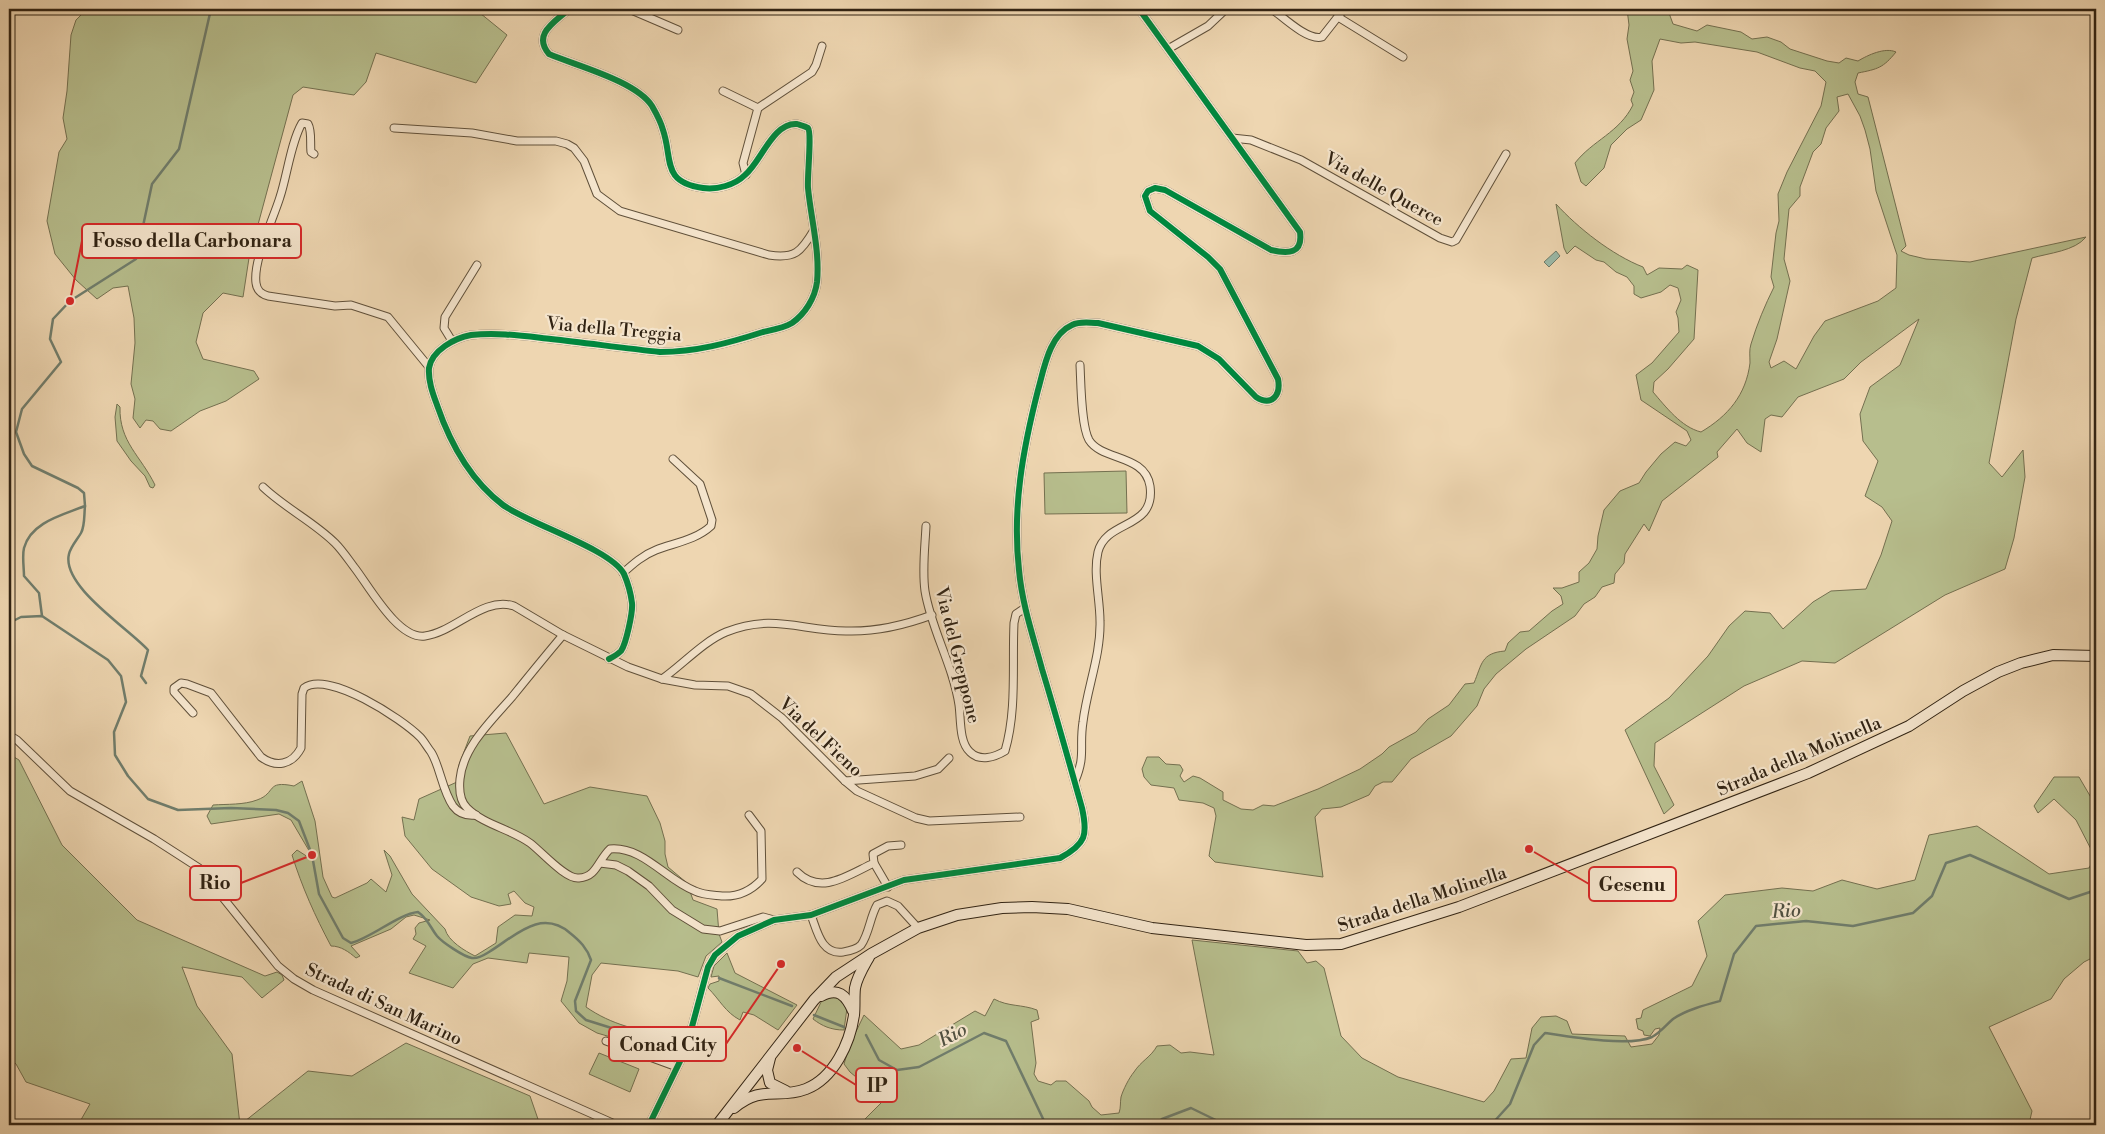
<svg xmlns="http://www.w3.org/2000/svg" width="2105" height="1134" viewBox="0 0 2105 1134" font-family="'Libre Bodoni',serif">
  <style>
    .green { fill: #b7be8d; stroke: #747050; fill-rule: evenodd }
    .water { fill: #9ab9a8; stroke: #707d6c }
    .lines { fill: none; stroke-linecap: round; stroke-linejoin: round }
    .stream { stroke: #707d6c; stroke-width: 2.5 }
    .street-casing { stroke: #60503a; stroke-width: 9 }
    .secondary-casing { stroke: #312313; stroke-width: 12 }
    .street { stroke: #f4e4cc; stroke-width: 7 }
    .secondary { stroke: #f4e4cc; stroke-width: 10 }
    .cycleway-casing { stroke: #f4e4cc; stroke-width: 9 }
    .cycleway { stroke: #00873e; stroke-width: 6 }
    .labels { text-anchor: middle; stroke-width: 4.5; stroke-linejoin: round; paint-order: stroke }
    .street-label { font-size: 18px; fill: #312313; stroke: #f4e4cc }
    .water-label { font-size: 19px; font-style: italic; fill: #505040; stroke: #f4e4cc }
    .leader { fill: none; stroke: #d62828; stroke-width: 2 }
    .callout-dot { fill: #d62828; stroke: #f4e4cc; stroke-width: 2 }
    .callout { fill: #f4e4cc; stroke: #d62828; stroke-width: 2 }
    .callout-label { font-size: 19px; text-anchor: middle; font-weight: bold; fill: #312313 }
  </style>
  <rect width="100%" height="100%" fill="#eed6b1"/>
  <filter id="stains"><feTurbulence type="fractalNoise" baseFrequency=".004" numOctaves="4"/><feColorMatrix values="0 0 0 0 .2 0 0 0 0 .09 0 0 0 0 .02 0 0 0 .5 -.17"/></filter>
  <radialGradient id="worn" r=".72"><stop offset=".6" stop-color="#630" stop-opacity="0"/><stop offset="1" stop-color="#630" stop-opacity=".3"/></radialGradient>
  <!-- green -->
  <g class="green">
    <polygon points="87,9 475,9 507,35 476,83 376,53 366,82 354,95 303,87 293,95 249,258 243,297 223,293 203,313 196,342 203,359 254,371 259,379 226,401 200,411 171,431 160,429 153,421 146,420 140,428 133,418 135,399 131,384 135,343 134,318 128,286 113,288 97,299 76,280 55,254 47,221 59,152 67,139 63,118 67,91 71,35 76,20"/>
    <path d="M 1627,9 L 1663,9 L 1669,13 L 1673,24 L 1697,31 L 1707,25 L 1741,32 L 1752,39 L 1767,37 L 1781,42 L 1790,49 L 1827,61 L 1839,63 L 1846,58 L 1858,61 C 1868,55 1885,47 1896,52 C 1883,68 1878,69 1858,73 L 1855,82 L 1858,94 L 1868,97 L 1906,246 L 1901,251 L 1909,255 L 1926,259 L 1970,262 L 2086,237 C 2075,251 2049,253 2032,258 L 2016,319 L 1989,463 L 2002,477 L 2023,450 L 2025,477 L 2014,538 L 2005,569 L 1945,595 L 1835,663 L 1802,661 L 1744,686 L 1655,743 L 1654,766 L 1674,805 L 1664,814 L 1625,730 L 1669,698 L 1708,656 L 1729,626 L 1745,611 L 1770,613 L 1783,629 L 1813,602 L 1831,591 L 1866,589 L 1881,555 L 1892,521 L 1882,507 L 1865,496 L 1878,461 L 1863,441 L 1860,414 L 1870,387 L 1900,365 L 1919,319 L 1861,362 L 1844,379 L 1798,397 L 1782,417 L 1771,415 L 1765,419 L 1761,452 L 1747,443 L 1737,429 L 1717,452 L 1718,457 L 1662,501 L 1649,531 L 1644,524 L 1625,554 L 1624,563 L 1615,574 L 1614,583 L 1602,587 L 1595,597 L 1584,604 L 1575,616 L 1526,649 L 1496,674 L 1484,689 L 1477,706 L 1451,736 L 1411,759 L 1392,782 L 1383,782 L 1375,786 L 1369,795 L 1341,807 L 1322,809 L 1315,817 L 1323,877 L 1215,862 L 1209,856 L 1216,816 L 1214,808 L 1203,803 L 1179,800 L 1174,788 L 1151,785 L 1144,777 L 1142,769 L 1147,757 L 1159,757 L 1166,764 L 1180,765 L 1183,770 L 1180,776 L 1184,782 L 1193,776 L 1200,778 L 1223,792 L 1223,800 L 1241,809 L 1253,810 L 1263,805 L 1274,806 L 1318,789 L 1360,769 L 1382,754 L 1389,747 L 1416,732 L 1428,719 L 1449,705 L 1465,684 L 1474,683 C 1482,664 1481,653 1505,651 L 1508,643 L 1520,632 L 1529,631 L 1552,611 L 1563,604 L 1561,596 L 1553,588 L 1562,588 L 1579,582 L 1579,572 L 1589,563 L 1597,549 L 1598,536 L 1604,510 L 1620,491 L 1639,483 L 1646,472 L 1661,454 L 1675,442 L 1686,446 L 1691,440 L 1687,431 L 1641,400 L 1636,375 L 1652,363 L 1679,332 L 1678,318 L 1676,312 L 1681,300 L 1678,288 L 1670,285 L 1661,292 L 1641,298 L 1634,294 L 1634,286 L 1627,277 L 1616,272 L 1604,262 L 1596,260 L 1575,246 L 1567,254 L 1564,248 L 1556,204 C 1578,228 1612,255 1643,267 L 1647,275 L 1659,268 L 1682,269 L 1687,265 L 1698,270 L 1694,339 L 1668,369 L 1654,382 L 1653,392 C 1666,407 1681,427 1701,432 C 1728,416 1746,395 1750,363 C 1750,356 1749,350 1751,344 C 1757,324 1765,305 1774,287 L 1771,277 L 1776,233 L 1779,221 L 1778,194 L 1787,172 L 1821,106 L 1826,82 L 1815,71 L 1800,68 L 1757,52 L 1695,42 L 1681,43 L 1660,39 L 1652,61 L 1654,90 L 1641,120 L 1627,129 L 1611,145 L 1604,168 L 1586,186 L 1581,182 L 1575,163 C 1593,140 1619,133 1633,105 L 1631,100 L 1634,92 L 1630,80 L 1633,71 L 1627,39 L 1629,25 ZM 1848,94 L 1860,116 L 1865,130 L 1870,149 L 1876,191 L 1897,255 L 1896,288 L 1878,301 L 1825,321 L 1814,336 L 1796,369 L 1784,361 L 1771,368 L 1769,362 L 1777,339 L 1790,281 L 1784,259 L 1789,209 L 1800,196 L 1800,187 L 1813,152 L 1821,144 L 1826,128 L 1839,111 L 1837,97 Z"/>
    <path d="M 117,404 L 120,407 C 119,442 141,456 155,485 L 153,488 L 150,487 L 145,476 L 131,461 L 117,441 L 115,417 Z"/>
    <polygon points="1126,471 1127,513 1045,514 1044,473"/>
    <path d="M 506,733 L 544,804 L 590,787 L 647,796 L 660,823 L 665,841 L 665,854 L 668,867 L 687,883 L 693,900 L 717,909 L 719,934 L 722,942 L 706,956 L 698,977 L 678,971 L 601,963 L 592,975 L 586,1007 C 612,1025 639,1031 670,1035 L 660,1042 L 655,1050 L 597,1033 L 579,1023 L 561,1001 L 567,981 L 569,957 L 529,953 L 527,963 L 488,958 L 473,964 L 453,988 L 409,973 L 426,946 L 413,939 L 416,934 L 415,928 L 419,923 L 430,920 L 414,915 L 406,917 L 391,929 L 351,946 L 360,956 L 356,958 C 349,952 341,946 331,946 C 315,916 302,887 292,855 L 297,850 L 308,857 L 311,854 L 291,820 L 279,814 L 211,824 L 207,816 L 213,805 C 227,804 244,805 257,800 C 277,793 265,780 294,786 L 302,781 L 315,821 L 323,877 L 332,897 L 335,898 L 367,883 L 371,879 L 386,892 L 392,875 L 384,850 L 390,856 L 412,894 L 445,929 C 448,941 465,951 475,956 L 496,943 L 498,927 L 515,915 L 532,916 L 534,907 L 525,903 L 514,891 L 508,894 L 511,904 L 499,906 L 471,897 L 432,869 L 405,836 L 402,817 L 414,820 L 419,799 L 457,782 L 459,765 L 470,736 Z"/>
    <polygon points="9,754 19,760 62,845 137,920 265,976 277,972 282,975 284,980 262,998 242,977 182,967 197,1006 232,1054 240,1125 308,1071 352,1076 406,1043 530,1096 540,1125 78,1125 90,1104 26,1082 16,1064 9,1058"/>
    <path d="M 2054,777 L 2079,777 L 2096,806 L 2096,956 L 2084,962 L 2064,979 L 2051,999 L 1989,1027 L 2032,1111 L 2029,1124 L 2013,1122 L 2008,1125 L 859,1125 L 883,1101 L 886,1102 L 850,1072 L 844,1064 L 850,1044 L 864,1015 L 901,1049 L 919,1045 L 975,1011 L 985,1016 L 994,999 C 1009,1007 1021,1004 1037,1010 L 1039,1019 L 1031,1022 L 1036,1063 L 1034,1074 L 1038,1081 L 1051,1085 L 1056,1081 L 1066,1081 L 1089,1101 L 1092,1107 L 1101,1115 L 1119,1113 C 1121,1107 1120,1103 1121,1097 C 1123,1090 1129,1078 1134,1072 C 1141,1061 1151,1057 1157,1046 L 1170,1045 L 1181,1053 L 1190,1052 L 1214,1055 L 1192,940 L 1298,951 L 1307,963 L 1316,961 L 1324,968 L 1341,1036 L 1362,1058 L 1398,1077 L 1484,1102 L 1494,1091 L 1511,1059 L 1526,1058 L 1532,1028 L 1541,1017 L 1556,1016 L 1567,1021 L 1572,1034 L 1625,1036 L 1631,1047 L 1652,1044 L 1659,1035 L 1660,1028 L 1655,1029 L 1650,1036 L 1644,1035 L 1643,1031 L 1638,1029 L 1636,1019 L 1641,1018 L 1643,1010 L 1692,986 L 1707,956 L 1698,921 L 1725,895 L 1782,888 L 1813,891 L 1842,880 L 1877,889 L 1915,880 L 1929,835 L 1977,826 L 2049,874 L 2089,868 L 2095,857 L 2076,820 L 2054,799 L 2038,813 L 2034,806 Z"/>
    <path d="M 727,953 L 735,973 L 797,1005 L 778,1030 L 754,1015 L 743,1012 L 740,1020 C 725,1012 720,1000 708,988 L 710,984 L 719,981 L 719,976 L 711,977 L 714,966 Z"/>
    <path d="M 830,995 L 843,999 L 847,1008 L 844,1030 C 831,1030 822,1026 813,1019 L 822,1000 Z"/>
    <polygon points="599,1053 639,1069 630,1092 589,1074"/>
  </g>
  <!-- water -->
  <polygon class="water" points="1556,251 1560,256 1549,267 1544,262"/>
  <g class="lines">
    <!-- stream -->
    <g class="stream">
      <path d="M 85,506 C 84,515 85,526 81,533 C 77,540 71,546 69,554 C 61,586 128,628 148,650 L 141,676 L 146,683"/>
      <path d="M 42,616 L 39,593 L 24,576 C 24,568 22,556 24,548 C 31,522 63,515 85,506 L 84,493 L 78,488 L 32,466 L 24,454 L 16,432 L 22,409 L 61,362 L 50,339 L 53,319 L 70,301 L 136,259 L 152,184 L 179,149 L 211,9"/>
      <path d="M 9,623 L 21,617 L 42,616 L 108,660 L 121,676 L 126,702 L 114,732 L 115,755 L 128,776 L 148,799 L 178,810 L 231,808 L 276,810 L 288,813 L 299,821 L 312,855 L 319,894 L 343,938 L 351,943 C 373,937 398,914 418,912 C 428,919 430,927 437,936 C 442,942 464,957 472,958 C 479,959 484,955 489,952 C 515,936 541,908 570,933 C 580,941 587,948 591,960 L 575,1001 L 576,1011 L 586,1020 L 653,1041"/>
      <polyline points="719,978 792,1006"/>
      <polyline points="814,1015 844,1027"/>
      <polyline points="866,1035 879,1060 897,1070 919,1067 984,1033 1006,1041 1046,1125"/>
      <polyline points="1155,1125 1162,1119 1191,1108 1226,1125"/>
      <path d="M 1491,1125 L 1510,1104 L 1534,1045 L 1545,1033 C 1571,1037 1629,1047 1652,1037 C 1660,1033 1666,1025 1673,1019 C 1686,1010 1705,1005 1720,1001 L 1734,954 L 1756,926 L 1806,921 L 1853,926 L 1913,913 L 1932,896 L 1946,863 L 1970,855 L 2069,899 L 2096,890"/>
    </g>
    <defs>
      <g id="street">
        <path d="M 569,9 C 555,22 532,34 549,54 C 577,66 636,81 652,106 C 656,113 661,122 663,130 C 673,159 661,182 703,188 C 717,190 735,185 745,175 C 761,162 773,122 797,124 C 800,125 805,126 808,128 C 812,133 807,178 808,188 C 811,219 820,251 817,282 C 815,298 805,314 792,323 C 784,328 772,330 763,332 C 729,343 696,352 660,352 C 623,348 587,343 551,339 C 524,336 498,332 471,335 C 455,338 432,350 429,368 C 428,381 433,394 437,405 C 450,443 470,480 503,505 C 529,524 611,549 624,574 C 627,581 631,595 632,603 C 633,612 626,644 621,651 C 618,654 613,657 609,659"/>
        <polyline points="629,9 678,30"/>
        <path d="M 1272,9 C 1284,18 1308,41 1322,37 L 1344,9"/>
        <polyline points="1338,17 1403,57"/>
        <polyline points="1168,49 1208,26 1226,9"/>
        <polyline points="723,91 758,108"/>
        <path d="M 394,128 L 472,133 L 517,141 L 556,141 L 567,144 L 574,148 L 584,161 L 597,194 L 620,211 L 769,255 C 795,259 801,252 814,230"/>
        <polyline points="1232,138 1251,140 1301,160 1440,238 1452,242 1456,240 1506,154"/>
        <path d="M 314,154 L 311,152 C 310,143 312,131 308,124 L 302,123 C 291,142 287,176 280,197 C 273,220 253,260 256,283 C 257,291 261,294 268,296 L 335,306 L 351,305 L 388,317 L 429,367"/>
        <polyline points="746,175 743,163 758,108 812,72 816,65 822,46"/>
        <polyline points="452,341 444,328 445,317 477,265"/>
        <path d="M 263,487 C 285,508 314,522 335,543 C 342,550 348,559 354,567 C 369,586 398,640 425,636 C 455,632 483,596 514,606 L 563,635 L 628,667 L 662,679 L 695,685 L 728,686 L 751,694 L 782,718 L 845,781 L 857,791 L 916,818 L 929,821 L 1020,817"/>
        <path d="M 926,526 C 925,547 922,570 925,591 C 931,629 953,665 959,705 C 961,719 959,742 970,752 C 980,762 995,757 1005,751 C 1017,710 1012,665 1014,623 L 1016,614 L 1025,608"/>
        <path d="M 623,573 C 633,564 643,555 656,550 C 674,543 696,540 711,526 L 712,520 L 700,484 L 673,459"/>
        <path d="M 563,635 C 546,655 529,676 512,697 C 492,720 463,747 460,779 C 459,789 460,801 467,808 C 484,825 511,829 530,843 C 541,851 566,880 579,878 C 597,877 598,860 610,849 C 643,846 666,880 695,891 C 703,895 713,895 722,896 C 739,897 751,891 762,879 L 761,831 L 749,815"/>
        <path d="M 662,679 C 682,665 704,641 726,632 C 773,613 802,631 846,631 C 875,632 905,625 932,615"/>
        <path d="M 193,713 L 174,692 L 174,688 L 181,683 L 187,684 L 211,693 L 261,757 C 276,768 292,765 301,748 L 302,694 L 304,688 C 328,670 402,719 420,737 C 424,741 427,747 431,752 C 440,766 442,790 453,806 C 459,814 467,816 476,815"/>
        <polyline points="9,735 17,740 70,791 154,839 199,868 278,966 294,979 313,990 617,1125"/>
        <polyline points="845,781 915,776 938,769 949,758"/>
        <path d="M 1075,781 C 1086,755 1079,747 1083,722 C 1087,688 1101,655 1100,621 C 1100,599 1093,573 1098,552 C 1106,519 1156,530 1150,486 C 1145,454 1102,461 1089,440 C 1081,426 1081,383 1080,365"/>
        <polyline points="600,863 616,865 628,871 649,886 672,910 703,929 720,931 763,917 774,920"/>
        <polyline points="874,863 888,887"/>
        <path d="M 797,872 C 821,896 848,875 874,863 L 873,854 L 888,846 L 901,845"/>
        <path d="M 811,915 C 817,930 821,955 843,952 C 849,951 856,950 861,945 C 869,934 870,917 877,905 L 887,901 L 898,906 L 918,928"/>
        <polyline points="606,1041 677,1067"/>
        <path d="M 649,1125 L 686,1049 L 708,967 L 715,955 L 738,936 L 774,920 L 811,915 L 904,880 L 1060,858 C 1086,844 1088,835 1082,808 C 1069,762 1056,715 1042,669 C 1033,636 1022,604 1019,570 C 1012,508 1023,449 1038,390 C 1044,369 1049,335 1072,325 C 1080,321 1089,323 1098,323 L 1198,346 L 1219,359 L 1256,397 C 1272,407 1281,395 1278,379 L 1220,269 L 1208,257 L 1150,211 L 1145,196 L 1148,191 L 1155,188 L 1165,190 L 1271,250 C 1288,254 1303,254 1300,232 L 1139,9"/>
      </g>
      <g id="secondary">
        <path d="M 821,996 C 838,987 846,995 853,1011"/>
        <polyline points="770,1058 767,1070 770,1083 786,1091"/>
        <path d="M 734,1108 C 762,1084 778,1100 806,1089 C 834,1078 850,1043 854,1015 C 855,1006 854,997 855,988 C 857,977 864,966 869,957"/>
        <polyline points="717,1125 814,1000 836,977 871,954 918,928 957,915 1002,908 1032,907 1068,909 1152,928 1306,945 1341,944 1459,907 1808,773 1909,726 1963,691 1998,672 2021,663 2053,655 2096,656"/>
      </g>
    </defs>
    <!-- street casing -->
    <use href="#street" class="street-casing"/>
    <!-- secondary casing -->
    <use href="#secondary" class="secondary-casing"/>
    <!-- street -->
    <use href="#street" class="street"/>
    <!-- secondary -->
    <use href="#secondary" class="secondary"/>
    <defs>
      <g id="cycleway">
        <path d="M 569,9 C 555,22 532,34 549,54 C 577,66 636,81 652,106 C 656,113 661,122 663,130 C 673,159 661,182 703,188 C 717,190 735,185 745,175 C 761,162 773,122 797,124 C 800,125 805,126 808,128 C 812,133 807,178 808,188 C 811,219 820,251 817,282 C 815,298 805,314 792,323 C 784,328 772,330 763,332 C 729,343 696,352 660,352 C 623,348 587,343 551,339 C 524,336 498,332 471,335 C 455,338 432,350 429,368 C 428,381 433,394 437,405 C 450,443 470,480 503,505 C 529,524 611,549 624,574 C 627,581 631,595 632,603 C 633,612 626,644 621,651 C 618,654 613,657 609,659"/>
        <path d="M 649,1125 L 686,1049 L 708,967 L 715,955 L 738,936 L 774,920 L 811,915 L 904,880 L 1060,858 C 1086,844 1088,835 1082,808 C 1069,762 1056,715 1042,669 C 1033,636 1022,604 1019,570 C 1012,508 1023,449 1038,390 C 1044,369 1049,335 1072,325 C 1080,321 1089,323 1098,323 L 1198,346 L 1219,359 L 1256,397 C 1272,407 1281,395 1278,379 L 1220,269 L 1208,257 L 1150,211 L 1145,196 L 1148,191 L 1155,188 L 1165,190 L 1271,250 C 1288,254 1303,254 1300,232 L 1139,9"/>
      </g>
    </defs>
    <!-- cycleway casing -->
    <use href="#cycleway" class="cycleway-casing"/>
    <!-- cycleway -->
    <use href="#cycleway" class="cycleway"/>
  </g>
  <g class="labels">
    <!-- street labels -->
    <g class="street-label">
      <text transform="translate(1384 189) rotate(29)" y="6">Via delle Querce</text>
      <text transform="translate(614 329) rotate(5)" y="6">Via della Treggia</text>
      <text transform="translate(958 655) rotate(76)" y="6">Via del Greppone</text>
      <text transform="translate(821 737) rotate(43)" y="6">Via del Fieno</text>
      <text transform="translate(1799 756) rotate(-23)" y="6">Strada della Molinella</text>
      <text transform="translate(1422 899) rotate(-18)" y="6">Strada della Molinella</text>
      <text transform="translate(384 1004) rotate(25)" y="6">Strada di San Marino</text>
    </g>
    <!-- water labels -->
    <g class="water-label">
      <text transform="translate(1786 910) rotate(-4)" y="7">Rio</text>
      <text transform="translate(952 1034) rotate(-28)" y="7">Rio</text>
    </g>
  </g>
  <!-- callouts -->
  <path class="leader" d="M70 301L82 241M312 855L241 883M1529 849L1589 884M781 964L726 1044M797 1048L856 1085"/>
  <g class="callout-dot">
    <circle cx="70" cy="301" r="5"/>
    <circle cx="312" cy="855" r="5"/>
    <circle cx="1529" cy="849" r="5"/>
    <circle cx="781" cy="964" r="5"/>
    <circle cx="797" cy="1048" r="5"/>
  </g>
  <g class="callout">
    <rect x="82" y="224" width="219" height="34" rx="5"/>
    <rect x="190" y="866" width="51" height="34" rx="5"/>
    <rect x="1589" y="867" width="87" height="34" rx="5"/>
    <rect x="609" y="1027" width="117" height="34" rx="5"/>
    <rect x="856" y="1068" width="41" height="34" rx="5"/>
  </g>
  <g class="callout-label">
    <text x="192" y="247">Fosso della Carbonara</text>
    <text x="215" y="889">Rio</text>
    <text x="1632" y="891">Gesenu</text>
    <text x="668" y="1051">Conad City</text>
    <text x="877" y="1092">IP</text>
  </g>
  <!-- margin -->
  <rect width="2105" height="1134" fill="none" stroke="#eed6b1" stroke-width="30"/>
  <rect x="10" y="10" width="2085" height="1114" fill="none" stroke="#312313" stroke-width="2.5"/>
  <rect x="15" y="15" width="2075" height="1104" fill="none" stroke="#312313"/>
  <rect width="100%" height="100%" filter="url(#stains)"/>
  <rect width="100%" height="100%" fill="url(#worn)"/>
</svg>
